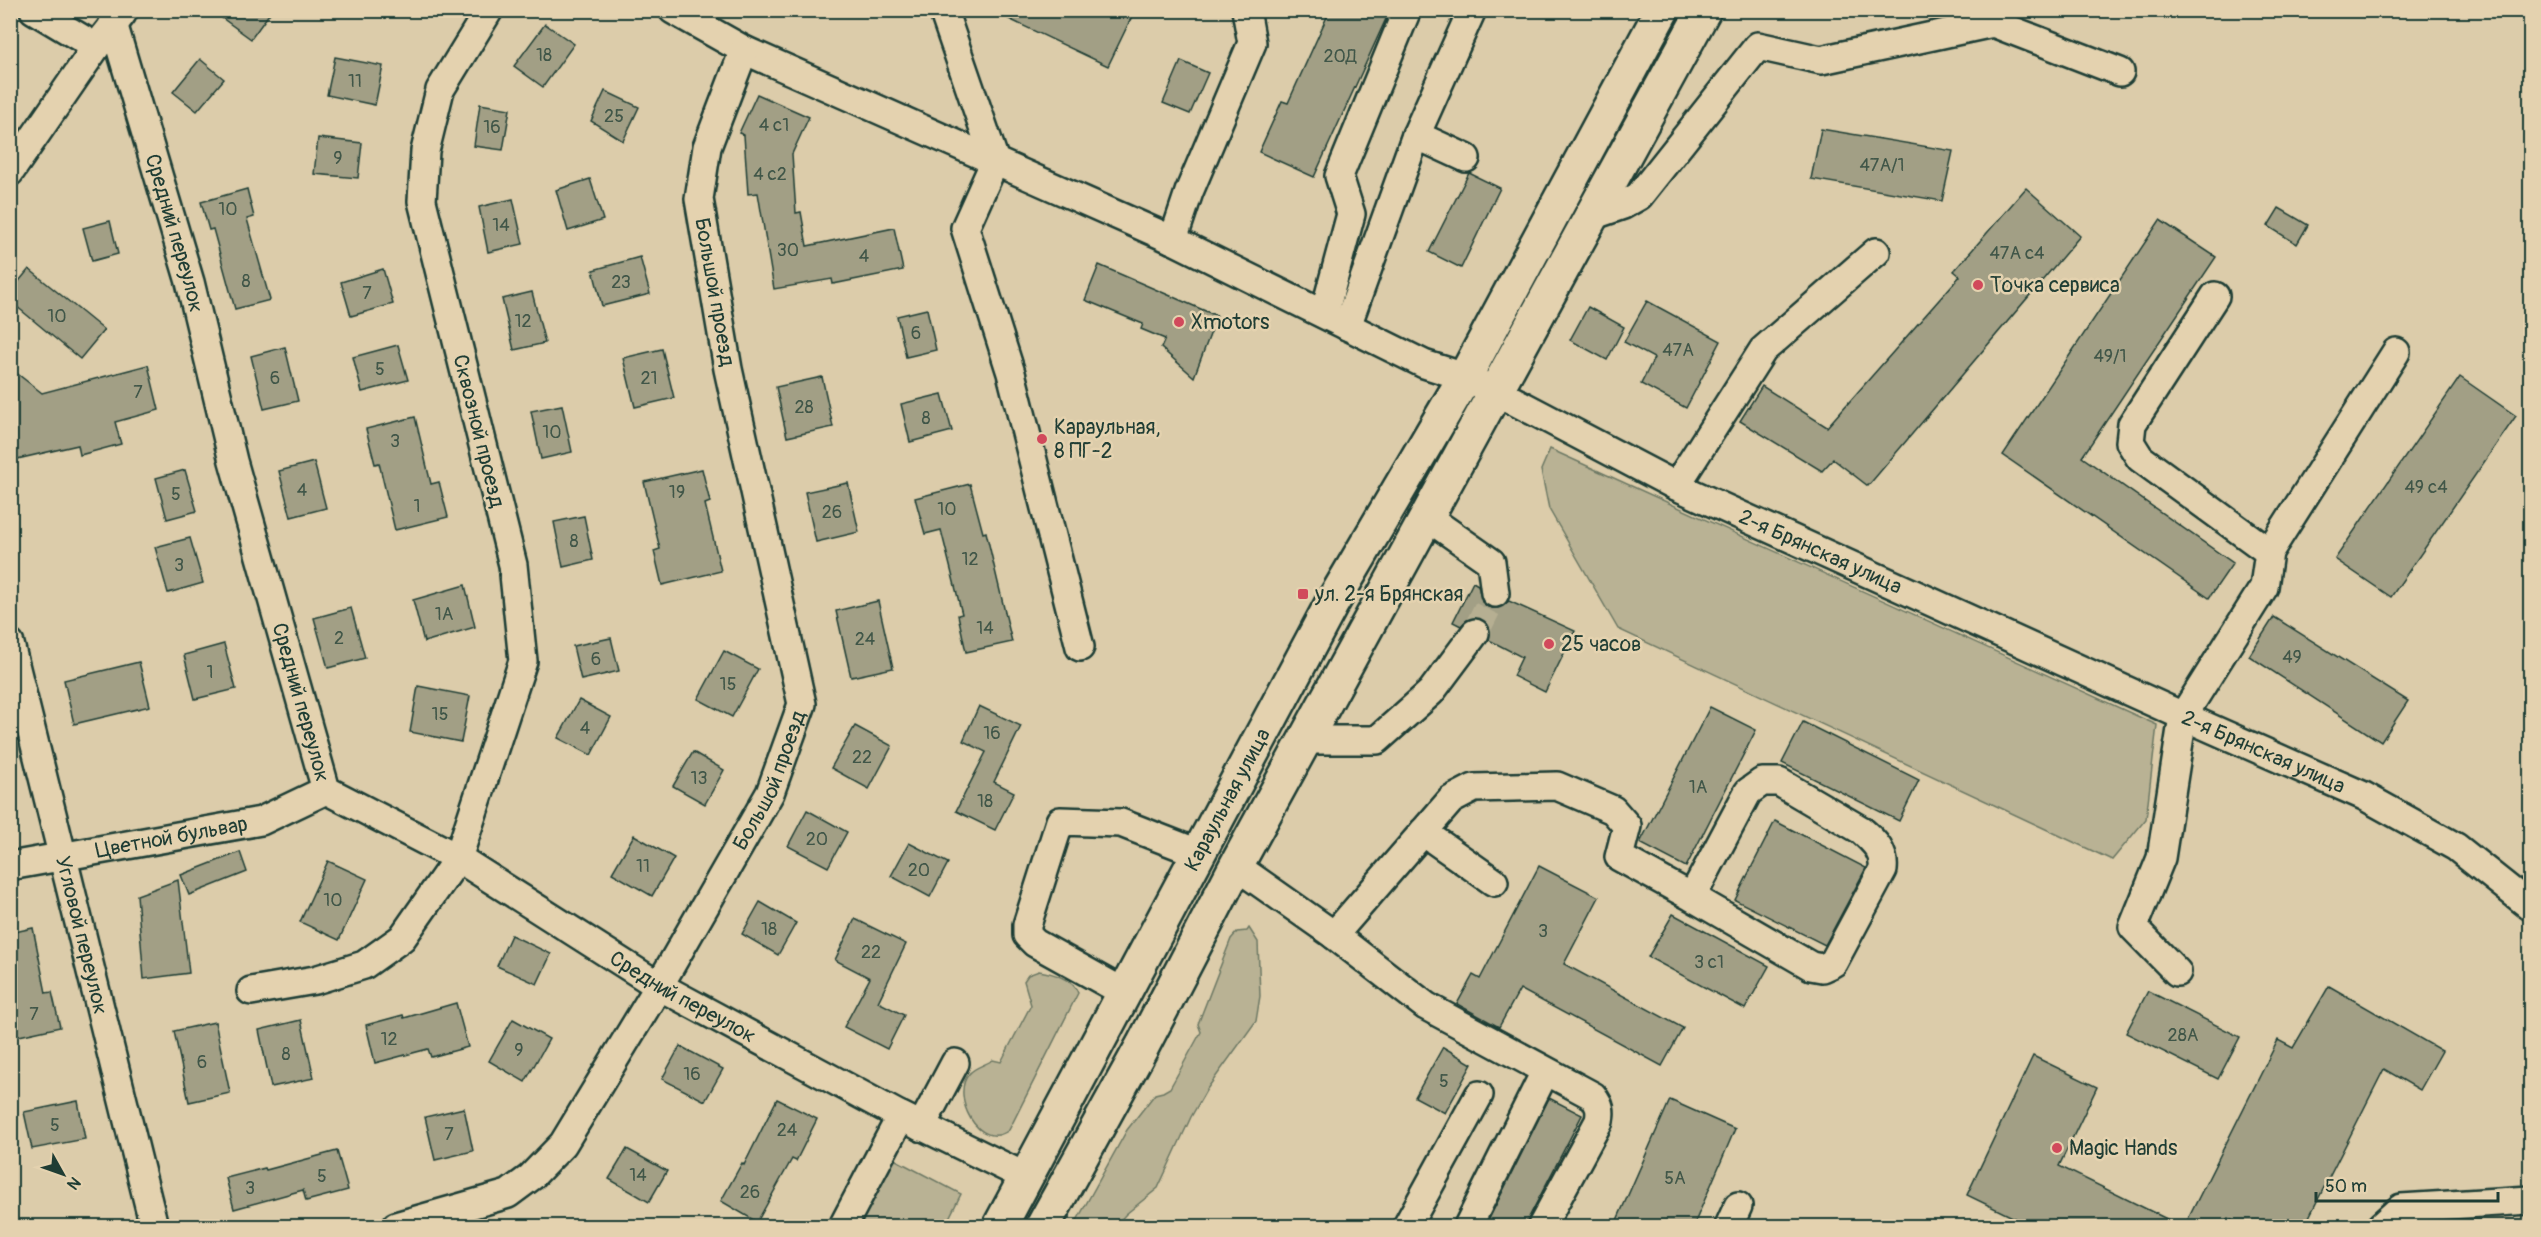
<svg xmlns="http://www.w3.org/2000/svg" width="2541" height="1237" viewBox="0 0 2541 1237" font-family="Pangolin,sans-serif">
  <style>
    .green { fill: #b9b294; stroke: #6c7864; stroke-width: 1.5 }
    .building { fill: #a29f85; stroke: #1f3d34; stroke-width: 1.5 }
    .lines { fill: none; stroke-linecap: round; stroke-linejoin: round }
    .minor-tunnel { stroke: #b6af92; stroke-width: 27; stroke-dasharray: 27 14; stroke-linecap: butt }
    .minor-casing { stroke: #1f3d34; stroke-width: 32 }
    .major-casing { stroke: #1f3d34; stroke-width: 38 }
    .minor { stroke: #e4d2af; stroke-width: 27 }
    .major { stroke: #e4d2af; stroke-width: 33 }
    .poi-dot { fill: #d1495b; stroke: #e4d2af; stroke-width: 2 }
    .labels { text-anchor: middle; stroke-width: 5; stroke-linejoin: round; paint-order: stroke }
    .number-label { font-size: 18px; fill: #405648 }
    .street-label { font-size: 21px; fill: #1f3d34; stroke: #e4d2af }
    .poi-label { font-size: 21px; fill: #1f3d34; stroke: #e4d2af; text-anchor: start }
  </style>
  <rect width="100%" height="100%" fill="#dcccaa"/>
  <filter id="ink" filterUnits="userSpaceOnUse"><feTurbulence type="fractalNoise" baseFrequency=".0167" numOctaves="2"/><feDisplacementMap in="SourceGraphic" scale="12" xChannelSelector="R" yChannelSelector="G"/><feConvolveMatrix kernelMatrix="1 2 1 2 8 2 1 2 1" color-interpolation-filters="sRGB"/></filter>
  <g filter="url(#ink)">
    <!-- green -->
    <g class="green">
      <polygon points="1550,449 2157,725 2146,819 2112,860 1618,629 1549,509 1541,470"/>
      <polygon points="1249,928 1258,942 1260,996 1256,1021 1207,1089 1191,1117 1158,1188 1126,1214 1115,1226 1074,1226 1127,1130 1155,1094 1163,1092 1170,1088 1201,1032 1198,1024 1231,939 1237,932 1247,931"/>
      <path d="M 1039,971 C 1052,973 1074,979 1078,993 L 1009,1130 C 979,1153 950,1095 969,1074 C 973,1068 987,1064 993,1060 L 1001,1062 L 1031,1005 L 1024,981 L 1028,975 Z"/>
      <polygon points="894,1159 961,1194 945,1226 859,1226"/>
    </g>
    <!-- building -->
    <g class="building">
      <polygon points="211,10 272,10 251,39"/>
      <polygon points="990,10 1135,10 1108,66"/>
      <polygon points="1330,10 1390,10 1314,177 1259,152 1282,101 1288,103"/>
      <polygon points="545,24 574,44 543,87 514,66"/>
      <polygon points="335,57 383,66 375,105 327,95"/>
      <polygon points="200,59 224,79 197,111 173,92"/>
      <polygon points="1181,61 1208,73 1190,114 1163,103"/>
      <polygon points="605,91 639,107 623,141 591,121"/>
      <polygon points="757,94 809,117 792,154 796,213 801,212 807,246 894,228 903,270 833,284 832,279 774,289 758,193 748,194 744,135 739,133"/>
      <polygon points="480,104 510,109 503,150 474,146"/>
      <polygon points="1821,129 1953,151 1942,201 1811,179"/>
      <polygon points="318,138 362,143 358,178 314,174"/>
      <polygon points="1469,173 1500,188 1461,268 1429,252"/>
      <polygon points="590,179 603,220 568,231 556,190"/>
      <polygon points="2026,188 2080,236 1868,486 1833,459 1822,471 1740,421 1762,386 1827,427 1960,276 1954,271"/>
      <polygon points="247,189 254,217 247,219 270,300 235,309 213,229 209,230 201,202"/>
      <polygon points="513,199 523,244 488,252 479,207"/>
      <polygon points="2279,208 2308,225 2297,244 2268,226"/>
      <polygon points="2160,220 2216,257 2082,457 2233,563 2209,598 2003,455"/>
      <polygon points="110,221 118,254 92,261 83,228"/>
      <polygon points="640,257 650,294 602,306 593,270"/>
      <polygon points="1099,265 1217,316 1194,377 1161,348 1165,339 1141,329 1143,324 1085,300"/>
      <polygon points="29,269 104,330 80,359 10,301 10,292"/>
      <polygon points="383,269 393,304 351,316 341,282"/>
      <polygon points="532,292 545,343 514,350 502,299"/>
      <polygon points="1647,301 1721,341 1686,408 1641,384 1654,358 1624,342"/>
      <polygon points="1588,307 1624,327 1607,360 1570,340"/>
      <polygon points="927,309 936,350 906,357 897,316"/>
      <polygon points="398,345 408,380 362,392 353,357"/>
      <polygon points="285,347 298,401 264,409 251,356"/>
      <polygon points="662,349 674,398 635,407 623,358"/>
      <polygon points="148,365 159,410 115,422 121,444 80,455 78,445 13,460 10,450 10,368 42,393"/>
      <polygon points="822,377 833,427 787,437 776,387"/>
      <polygon points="2460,377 2516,416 2391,597 2335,559"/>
      <polygon points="942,394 952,431 910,442 901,404"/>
      <polygon points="562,405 572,452 541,459 531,411"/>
      <polygon points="415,417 431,484 439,482 448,517 395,530 379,463 375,464 366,429"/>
      <polygon points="314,462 326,508 291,517 279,471"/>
      <polygon points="702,469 710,502 705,504 721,571 662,585 654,551 660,549 644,482"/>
      <polygon points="185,470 197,511 167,519 156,478"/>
      <polygon points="848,483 859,532 816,542 805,492"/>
      <polygon points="970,484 983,533 986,532 1012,642 966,652 958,615 962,614 941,530 925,534 915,498"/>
      <polygon points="584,516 593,560 563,567 554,522"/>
      <polygon points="190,538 203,583 168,593 155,547"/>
      <polygon points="1473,582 1478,585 1482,602 1488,607 1498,608 1509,601 1575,631 1545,692 1513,676 1522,657 1489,640 1490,627 1484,620 1477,618 1469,618 1461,626 1453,622"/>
      <polygon points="465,585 475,627 424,642 413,600"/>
      <polygon points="878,601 893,668 851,677 836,611"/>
      <polygon points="351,608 365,658 328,668 314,618"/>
      <polygon points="2274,617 2408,701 2381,742 2249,656"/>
      <polygon points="611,638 619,671 581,680 573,646"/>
      <polygon points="224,644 236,689 195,699 184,655"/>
      <polygon points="724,651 758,669 732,717 698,699"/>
      <polygon points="139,662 150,706 74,724 64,680"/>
      <polygon points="418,686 470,696 461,742 410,732"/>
      <polygon points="579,700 611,717 591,755 558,738"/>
      <polygon points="979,706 1021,726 994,782 1014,792 995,830 956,811 986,752 963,741"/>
      <polygon points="1710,707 1756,730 1686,867 1640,843"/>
      <polygon points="1803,722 1919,780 1899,821 1782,763"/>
      <polygon points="855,726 892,746 869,789 831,768"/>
      <polygon points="693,752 724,770 705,804 673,786"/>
      <polygon points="807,810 847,832 828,867 788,846"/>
      <polygon points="1775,821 1866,868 1825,945 1735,900"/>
      <polygon points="634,835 674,858 652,896 612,873"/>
      <polygon points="909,843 948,863 930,897 891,876"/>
      <polygon points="240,852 247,872 189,895 181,875"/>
      <polygon points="328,861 367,879 339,940 300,922"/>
      <polygon points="1539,866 1599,897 1564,964 1683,1028 1662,1066 1520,989 1499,1027 1457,1004 1473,975 1480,979"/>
      <polygon points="178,880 189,973 144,979 137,895"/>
      <polygon points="760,902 796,923 778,955 742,934"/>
      <polygon points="1673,914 1769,966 1745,1009 1648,957"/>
      <polygon points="855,919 906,944 878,1002 904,1015 887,1049 844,1027 870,978 835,960"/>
      <polygon points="33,928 46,993 52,992 60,1027 10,1038 10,933"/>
      <polygon points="511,935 551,954 537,984 497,966"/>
      <polygon points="2329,986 2442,1051 2420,1090 2384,1069 2304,1227 2246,1227 2228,1218 2224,1227 2184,1227 2278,1040 2293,1048"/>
      <polygon points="2148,991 2240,1037 2218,1079 2126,1033"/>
      <polygon points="456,1003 468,1047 431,1057 428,1049 375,1063 366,1025 403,1015 404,1018"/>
      <polygon points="513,1019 549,1039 525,1082 489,1061"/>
      <polygon points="301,1020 314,1078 271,1087 259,1030"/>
      <polygon points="215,1022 230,1093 189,1102 174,1031"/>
      <polygon points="680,1046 723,1069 705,1101 662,1079"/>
      <polygon points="1443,1047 1472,1064 1445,1113 1415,1097"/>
      <polygon points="2033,1056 2097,1087 2059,1166 2183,1227 2033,1227 1967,1195"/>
      <polygon points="1549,1098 1582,1115 1524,1227 1485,1227"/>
      <polygon points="777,1099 817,1119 796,1161 792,1159 757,1222 721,1201 742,1163 744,1165"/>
      <polygon points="1670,1100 1735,1129 1693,1227 1614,1227"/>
      <polygon points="78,1101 85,1139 32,1149 24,1112"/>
      <polygon points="464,1108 473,1151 435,1160 425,1117"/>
      <polygon points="627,1149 667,1171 649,1202 609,1179"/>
      <polygon points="337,1151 348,1190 306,1201 303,1190 234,1209 226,1178 265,1168 266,1170"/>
    </g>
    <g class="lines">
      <!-- minor-tunnel -->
      <polyline class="minor-tunnel" points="1475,633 1495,593"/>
      <defs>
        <g id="minor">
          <polyline points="34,10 96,47"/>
          <path id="s1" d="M 673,10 L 744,50 L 1173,240 L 1424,364 L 1465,377 L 1497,392 L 1676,486 L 2183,716 L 2364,796 L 2456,847 L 2530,906"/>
          <polyline points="943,10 995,161 965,228 1011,373 1080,647"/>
          <path id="s2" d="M 113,23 L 190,282 L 233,461 L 326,790 L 458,858 L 659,986 L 921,1127"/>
          <polyline points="1416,135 1466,158"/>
          <polyline points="10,172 96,47 122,14"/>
          <polyline points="1594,215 1623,205 1639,196 1758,46 1821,60 1993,23 2120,72"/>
          <polyline points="1173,240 1189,192 1252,43 1246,10"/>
          <polyline points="2215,296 2132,424 2130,442 2140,458 2269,552"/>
          <polyline points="1324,314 1351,214 1339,176 1407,10"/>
          <polyline points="1347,326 1416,135 1472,10"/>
          <polyline points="1676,486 1763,350 1876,252"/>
          <polyline points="1427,517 1491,562 1495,593"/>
          <path id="s3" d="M 10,644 L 154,1226"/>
          <polyline points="1306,740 1377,740 1431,692 1475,633"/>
          <polyline points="1423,832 1494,882"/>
          <path id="s4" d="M 10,866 L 261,821 L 326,790"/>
          <path d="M 1236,866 L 1334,935 L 1426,1006 L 1593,1096 C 1600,1105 1601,1111 1599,1121 L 1542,1226"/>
          <path d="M 1334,935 L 1451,800 L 1474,788 L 1557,786 L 1613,810 L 1627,826 L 1619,857 L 1692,897 L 1748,792 L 1762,782 L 1779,782 L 1861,830 C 1875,842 1885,852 1883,870 L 1833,963 L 1822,968 L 1811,966 L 1692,897"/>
          <polyline points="2177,972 2133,927 2161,858 2183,716 2264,587 2269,552 2396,352"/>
          <polyline points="251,991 315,980 364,965 402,938 458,858 523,661 513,565 422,201 425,151 440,90 489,10"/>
          <polyline points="1125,993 1035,943 1027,935 1027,925 1060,821 1121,823 1198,853"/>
          <polyline points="921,1127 955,1063"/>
          <path id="s5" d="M 396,1226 L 508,1194 L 531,1177 L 563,1144 L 659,986 L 770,793 L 802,704 L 728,369 L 699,199 L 707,147 L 744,50"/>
          <polyline points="843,1226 901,1116 1026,1177"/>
          <polyline points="1407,1226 1479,1095"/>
          <polyline points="1468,1226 1545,1072"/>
          <polyline points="1729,1226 1738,1206"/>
          <polyline points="2381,1226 2401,1208 2530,1200"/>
        </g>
        <g id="major">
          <path id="s6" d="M 1000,1226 L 1331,605 L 1465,377 L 1662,10"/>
          <polyline points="1043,1226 1143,1045 1236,866 1704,10"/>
        </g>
      </defs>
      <!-- minor casing -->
      <use href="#minor" class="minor-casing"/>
      <!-- major casing -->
      <use href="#major" class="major-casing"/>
      <!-- minor -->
      <use href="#minor" class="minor"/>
      <!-- major -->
      <use href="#major" class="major"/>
    </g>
  </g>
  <!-- markers -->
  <g class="poi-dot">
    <circle cx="1978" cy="285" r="6"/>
    <circle cx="1179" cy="322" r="6"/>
    <circle cx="1042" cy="439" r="6"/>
    <rect x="1297" y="588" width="12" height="12" rx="3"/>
    <circle cx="1549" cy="644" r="6"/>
    <circle cx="2057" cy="1148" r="6"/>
  </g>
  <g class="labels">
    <!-- number labels -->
    <g class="number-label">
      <text x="544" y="61">18</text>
      <text x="1340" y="62">20Д</text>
      <text x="355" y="87">11</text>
      <text x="614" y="122">25</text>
      <text x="774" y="131">4 с1</text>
      <text x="492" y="133">16</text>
      <text x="338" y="164">9</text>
      <text x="1882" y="171">47А/1</text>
      <text x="770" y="180">4 с2</text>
      <text x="228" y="215">10</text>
      <text x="501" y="231">14</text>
      <text x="788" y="256">30</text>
      <text x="2017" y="259">47А с4</text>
      <text x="864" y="262">4</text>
      <text x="246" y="287">8</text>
      <text x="621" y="288">23</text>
      <text x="367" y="299">7</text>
      <text x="57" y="322">10</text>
      <text x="523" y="327">12</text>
      <text x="916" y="339">6</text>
      <text x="1678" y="356">47А</text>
      <text x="2110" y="362">49/1</text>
      <text x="380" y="375">5</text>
      <text x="275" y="384">6</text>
      <text x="649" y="384">21</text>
      <text x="138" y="398">7</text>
      <text x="804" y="413">28</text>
      <text x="926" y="424">8</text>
      <text x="552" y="438">10</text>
      <text x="395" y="447">3</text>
      <text x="2426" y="493">49 с4</text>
      <text x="302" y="496">4</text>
      <text x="677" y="498">19</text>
      <text x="176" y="500">5</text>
      <text x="417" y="512">1</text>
      <text x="947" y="515">10</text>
      <text x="832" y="518">26</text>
      <text x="574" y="547">8</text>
      <text x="970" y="565">12</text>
      <text x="179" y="571">3</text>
      <text x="444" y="620">1А</text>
      <text x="985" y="634">14</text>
      <text x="339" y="644">2</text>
      <text x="865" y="645">24</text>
      <text x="2292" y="663">49</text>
      <text x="596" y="665">6</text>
      <text x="210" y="678">1</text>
      <text x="728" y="690">15</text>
      <text x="440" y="720">15</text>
      <text x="585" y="734">4</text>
      <text x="992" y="739">16</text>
      <text x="862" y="763">22</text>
      <text x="699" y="784">13</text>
      <text x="1698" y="793">1А</text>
      <text x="985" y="807">18</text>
      <text x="817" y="845">20</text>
      <text x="643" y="872">11</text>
      <text x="919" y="876">20</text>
      <text x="333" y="906">10</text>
      <text x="769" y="935">18</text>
      <text x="1543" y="937">3</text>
      <text x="871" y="958">22</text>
      <text x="1709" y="968">3 с1</text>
      <text x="34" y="1020">7</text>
      <text x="2183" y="1041">28А</text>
      <text x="389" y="1045">12</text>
      <text x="519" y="1056">9</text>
      <text x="286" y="1060">8</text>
      <text x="202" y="1068">6</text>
      <text x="692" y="1080">16</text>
      <text x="1444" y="1087">5</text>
      <text x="55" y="1131">5</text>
      <text x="787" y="1136">24</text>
      <text x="449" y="1140">7</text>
      <text x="638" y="1181">14</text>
      <text x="322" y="1182">5</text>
      <text x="1675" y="1184">5А</text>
      <text x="250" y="1194">3</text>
      <text x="750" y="1198">26</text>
    </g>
    <!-- street labels -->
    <g class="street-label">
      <text dy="7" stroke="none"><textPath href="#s2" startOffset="219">Средний переулок</textPath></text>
      <text transform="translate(715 292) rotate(80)" y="7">Большой проезд</text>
      <text transform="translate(479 431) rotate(76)" y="7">Сквозной проезд</text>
      <text dy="7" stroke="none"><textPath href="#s1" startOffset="1270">2-я Брянская улица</textPath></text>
      <text dy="7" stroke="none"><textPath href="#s2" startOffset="705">Средний переулок</textPath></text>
      <text dy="7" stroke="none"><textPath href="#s1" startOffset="1756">2-я Брянская улица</textPath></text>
      <text dy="7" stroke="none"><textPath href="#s5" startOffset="610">Большой проезд</textPath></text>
      <text dy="7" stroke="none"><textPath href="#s6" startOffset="483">Караульная улица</textPath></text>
      <text dy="7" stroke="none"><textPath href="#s4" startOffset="164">Цветной бульвар</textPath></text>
      <text dy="7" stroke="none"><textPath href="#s3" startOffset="300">Угловой переулок</textPath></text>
      <text dy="7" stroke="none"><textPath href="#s2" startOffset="1209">Средний переулок</textPath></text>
    </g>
    <!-- poi labels -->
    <g class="poi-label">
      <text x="1990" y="292">Точка сервиса</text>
      <text x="1191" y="329">Xmotors</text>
      <text x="1054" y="434">Караульная,<tspan x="1054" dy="24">8 ПГ-2</tspan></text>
      <text x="1315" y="601">ул. 2-я Брянская</text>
      <text x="1561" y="651">25 часов</text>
      <text x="2069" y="1155">Magic Hands</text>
    </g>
  </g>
  <!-- margin -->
  <rect width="2541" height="1237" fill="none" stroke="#e4d2af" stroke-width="36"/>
  <rect x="18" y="18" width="2505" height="1201" fill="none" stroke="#1f3d34" stroke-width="2" filter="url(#ink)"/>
  <!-- north arrow -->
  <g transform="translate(63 1174) rotate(130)" stroke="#e4d2af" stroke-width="4.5" paint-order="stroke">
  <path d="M0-4.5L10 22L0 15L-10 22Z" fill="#1f3d34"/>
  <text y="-9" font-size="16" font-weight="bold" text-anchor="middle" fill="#1f3d34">N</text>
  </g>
  <!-- scale -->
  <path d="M2316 1192v9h182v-9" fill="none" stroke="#1f3d34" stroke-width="3"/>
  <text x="2325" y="1192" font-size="18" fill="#1f3d34" stroke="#e4d2af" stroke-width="4.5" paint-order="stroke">50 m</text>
</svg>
